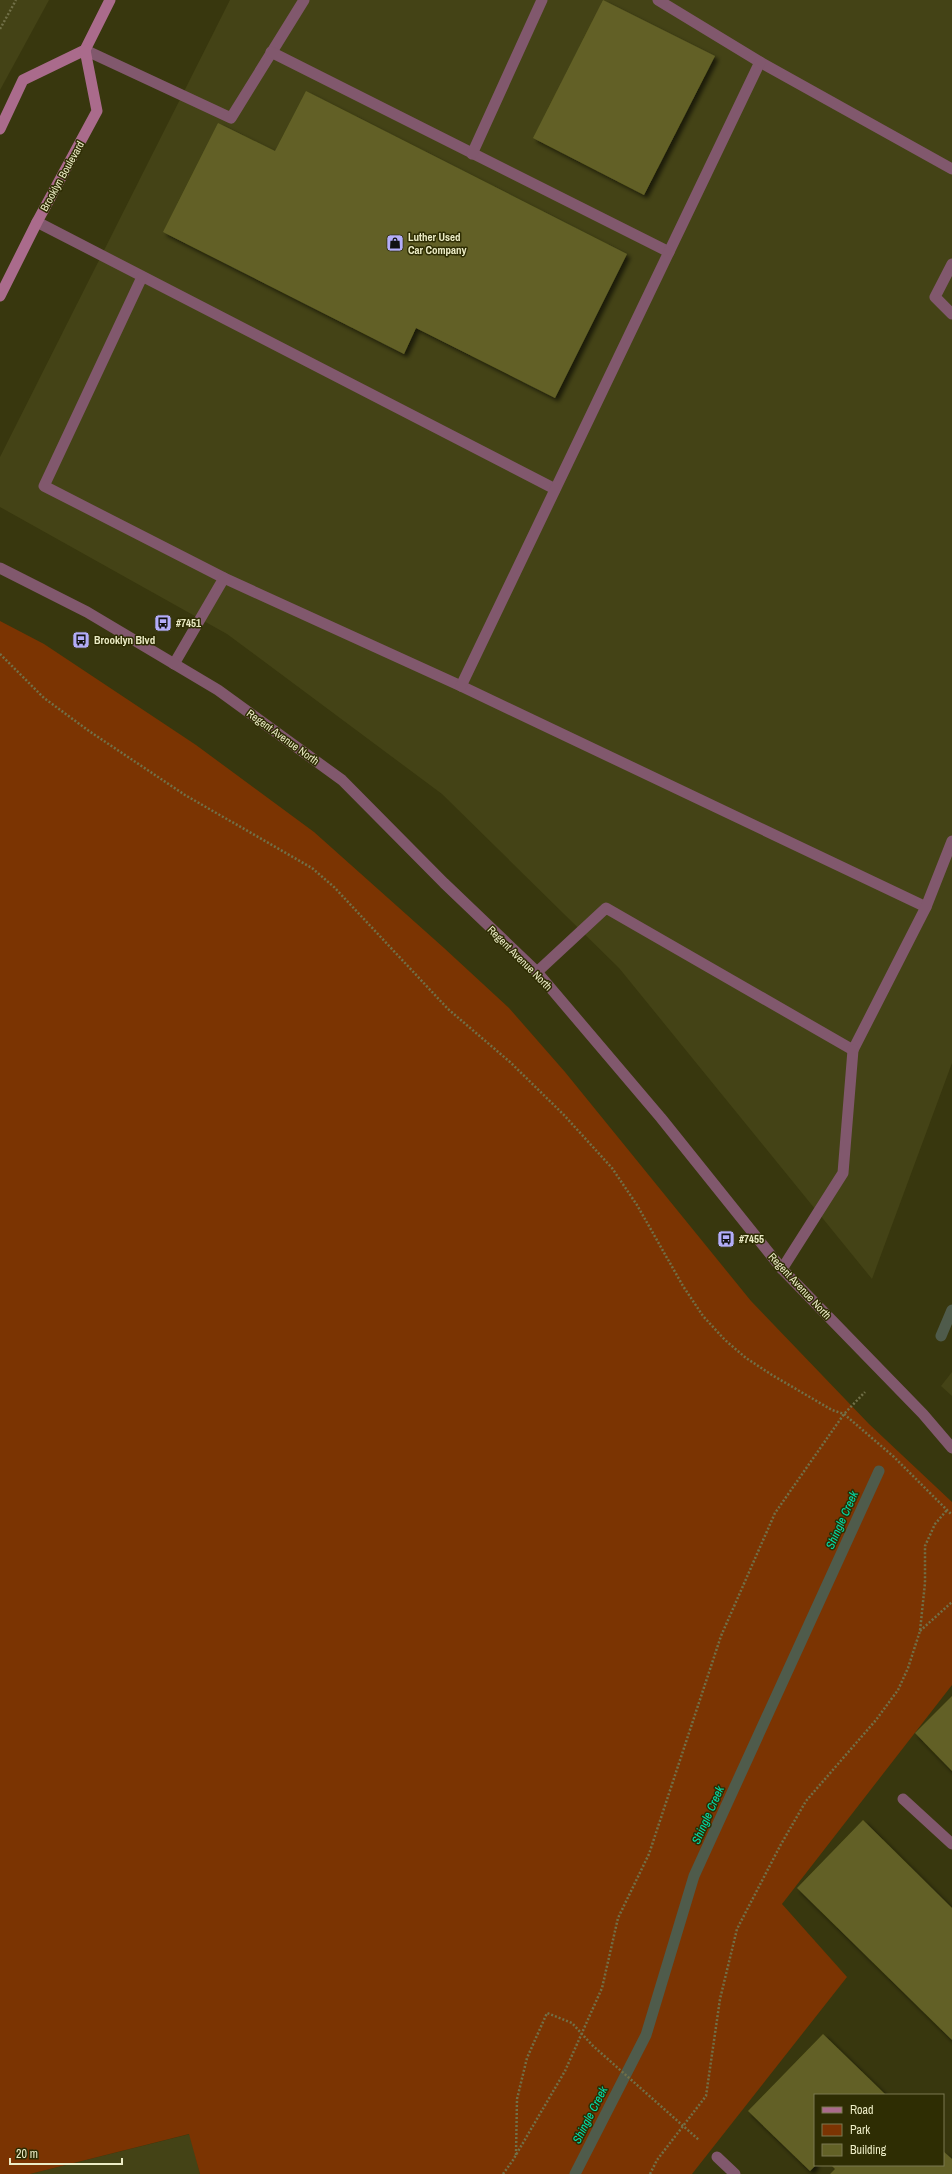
<svg xmlns="http://www.w3.org/2000/svg" width="952" height="2174" viewBox="0 0 952 2174" font-family="'Archivo Narrow',sans-serif">
  <style>
    .built { fill: #444316 }
    .green { fill: #7b3402 }
    .lines { fill: none; stroke-linecap: round; stroke-linejoin: round }
    .stream { stroke: #4f5b4b; stroke-width: 11 }
    .building { fill: #626126; filter: url(#shadow) }
    .path { stroke: #717048; stroke-width: 2.5; stroke-dasharray: 2 2; stroke-linecap: butt }
    .service { stroke: #81586d; stroke-width: 11 }
    .minor { stroke: #81586d; stroke-width: 11 }
    .tertiary { stroke: #81586d; stroke-width: 11 }
    .secondary { stroke: #aa6b8c; stroke-width: 11 }
    .labels { text-anchor: middle; stroke-width: 3; stroke-linejoin: round; paint-order: stroke }
    .street-label { font-size: 11px; fill: #ececc6; stroke: #2e2d03 }
    .poi-label { font-size: 11px; font-weight: bold; fill: #ececc6; stroke: #2e2d03; text-anchor: start }
    .water-label { font-size: 12px; font-style: italic; fill: #01e0aa; stroke: #2e2d03 }
  </style>
  <defs>
    <filter id="shadow"><feDropShadow dx="3.5" dy="3.5" stdDeviation="2" flood-color="#0009"/></filter>
  </defs>
  <rect width="100%" height="100%" fill="#38370e"/>
  <!-- built -->
  <g class="built">
    <polygon points="0,0 49,0 0,90"/>
    <polygon points="230,0 952,0 952,1063 872,1279 619,968 442,794 227,634 0,507 0,457"/>
    <polygon points="952,1372 952,1396 941,1386"/>
    <polygon points="190,2134 200,2174 30,2174"/>
  </g>
  <!-- green -->
  <polygon class="green" points="0,621 44,644 196,745 314,832 444,948 509,1008 565,1072 751,1301 869,1424 952,1502 952,1685 782,1904 847,1977 692,2174 200,2174 189,2134 30,2174 0,2174"/>
  <g class="lines">
    <!-- stream -->
    <g class="stream">
      <polyline points="941,1336 952,1310"/>
      <polyline points="575,2174 646,2035 694,1876 879,1471"/>
    </g>
  </g>
  <!-- building -->
  <g class="building">
    <polygon points="603,0 715,56 644,195 533,138"/>
    <polygon points="306,91 627,254 555,398 416,328 404,354 163,232 218,123 275,151"/>
    <polygon points="952,1696 952,1771 915,1733"/>
    <polygon points="863,1820 952,1908 952,2040 797,1888"/>
    <polygon points="823,2034 886,2095 815,2095 815,2166 810,2171 748,2111"/>
    <polygon points="943,2151 952,2159 952,2174 830,2174 835,2169 831,2165 943,2165"/>
  </g>
  <g class="lines">
    <!-- path -->
    <g class="path">
      <polyline points="0,29 16,0"/>
      <polyline points="0,654 44,698 89,731 185,795 312,868 334,887 448,1009 510,1062 563,1114 612,1168 637,1205 683,1286 703,1316 725,1340 746,1358 772,1375 832,1410 844,1414 894,1457 952,1515"/>
      <polyline points="920,1631 952,1602"/>
      <polyline points="516,2155 517,2099 527,2058 547,2013 572,2023 592,2045 699,2140"/>
      <polyline points="503,2174 513,2160 565,2071 602,1988 618,1918 649,1854 721,1636 775,1513 844,1414 865,1392"/>
      <polyline points="650,2174 657,2160 706,2096 720,1999 737,1929 780,1846 806,1801 876,1720 898,1690 908,1668 920,1631 925,1583 925,1546 935,1524 947,1510"/>
    </g>
    <!-- service -->
    <g class="service">
      <polyline points="658,0 760,62 952,169"/>
      <polyline points="85,50 231,118 304,0"/>
      <polyline points="271,52 669,252"/>
      <polyline points="472,154 542,0"/>
      <polyline points="37,222 555,489"/>
      <polyline points="952,264 935,297 952,314"/>
      <polyline points="142,277 44,486 224,578 461,686 926,907"/>
      <polyline points="174,664 224,578"/>
      <polyline points="461,686 760,62"/>
      <polyline points="537,972 606,908 853,1050 926,907 952,841"/>
      <polyline points="782,1269 843,1173 853,1050"/>
    </g>
    <!-- minor -->
    <g class="minor">
      <polyline points="903,1799 952,1844"/>
      <polyline points="717,2157 735,2174"/>
    </g>
    <!-- tertiary -->
    <polyline class="tertiary" points="0,568 87,612 218,690 342,780 444,883 537,972 661,1118 782,1269 923,1414 952,1448"/>
    <!-- secondary -->
    <g class="secondary">
      <polyline points="0,129 23,80 85,50 110,0"/>
      <polyline points="0,296 37,222 97,111 85,50"/>
    </g>
  </g>
  <!-- icons -->
  <defs>
    <symbol id="shop-square" viewBox="-11 -11 22 22"><rect x="-9" y="-9" width="18" height="18" rx="4" fill="#b3adf9" stroke="#2e2d03"/><path d="M-5-2.5h2.3a2.7 3.5 0 0 1 5.4 0H5L5.5 6h-11ZM-1.5-2.5h3a1.5 2.3 0 0 0-3 0Z" fill="#111"/></symbol>
    <symbol id="bus-square" viewBox="-11 -11 22 22"><rect x="-9" y="-9" width="18" height="18" rx="4" fill="#b3adf9" stroke="#2e2d03"/><path d="M-5-6H5V4H4V6H2V4H-2V6H-4V4H-5ZM-3.5-4V0h7V-4ZM-3.5 1.2v1.5H-2V1.2ZM2 1.2v1.5H3.5V1.2Z" fill="#111"/></symbol>
  </defs>
  <g fill-rule="evenodd">
    <use href="#shop-square" x="385" y="233" width="20" height="20"/>
    <use href="#bus-square" x="153" y="613" width="20" height="20"/>
    <use href="#bus-square" x="71" y="630" width="20" height="20"/>
    <use href="#bus-square" x="716" y="1229" width="20" height="20"/>
  </g>
  <g class="labels">
    <!-- street labels -->
    <g class="street-label">
      <text transform="translate(62 176) rotate(-61)" y="4">Brooklyn Boulevard</text>
      <text transform="translate(283 737) rotate(36)" y="4">Regent Avenue North</text>
      <text transform="translate(520 958) rotate(45)" y="4">Regent Avenue North</text>
      <text transform="translate(800 1286) rotate(47)" y="4">Regent Avenue North</text>
    </g>
    <!-- poi labels -->
    <g class="poi-label">
      <text x="408" y="241">Luther Used<tspan x="408" dy="13">Car Company</tspan></text>
      <text x="176" y="627">#7451</text>
      <text x="94" y="644">Brooklyn Blvd</text>
      <text x="739" y="1243">#7455</text>
    </g>
    <!-- water labels -->
    <g class="water-label">
      <text transform="translate(842 1520) rotate(-66)" y="4">Shingle Creek</text>
      <text transform="translate(708 1815) rotate(-66)" y="4">Shingle Creek</text>
      <text transform="translate(590 2115) rotate(-63)" y="4">Shingle Creek</text>
    </g>
  </g>
  <!-- legend -->
  <rect x="814" y="2094" width="130" height="72" fill="#2e2d03" stroke="#7a7951"/>
  <rect x="822" y="2107" width="20" height="6" fill="#aa6b8c" stroke="#7a7951"/>
  <text x="850" y="2114" font-size="12" fill="#ececc6">Road</text>
  <rect x="822" y="2124" width="20" height="12" fill="#7b3402" stroke="#7a7951"/>
  <text x="850" y="2134" font-size="12" fill="#ececc6">Park</text>
  <rect x="822" y="2144" width="20" height="12" fill="#626126" stroke="#7a7951"/>
  <text x="850" y="2154" font-size="12" fill="#ececc6">Building</text>
  <!-- scale -->
  <path d="M10 2158v6h112v-6" fill="none" stroke="#ececc6" stroke-width="2"/>
  <text x="16" y="2158" font-size="12" fill="#ececc6" stroke="#2e2d03" stroke-width="3" paint-order="stroke">20 m</text>
</svg>
